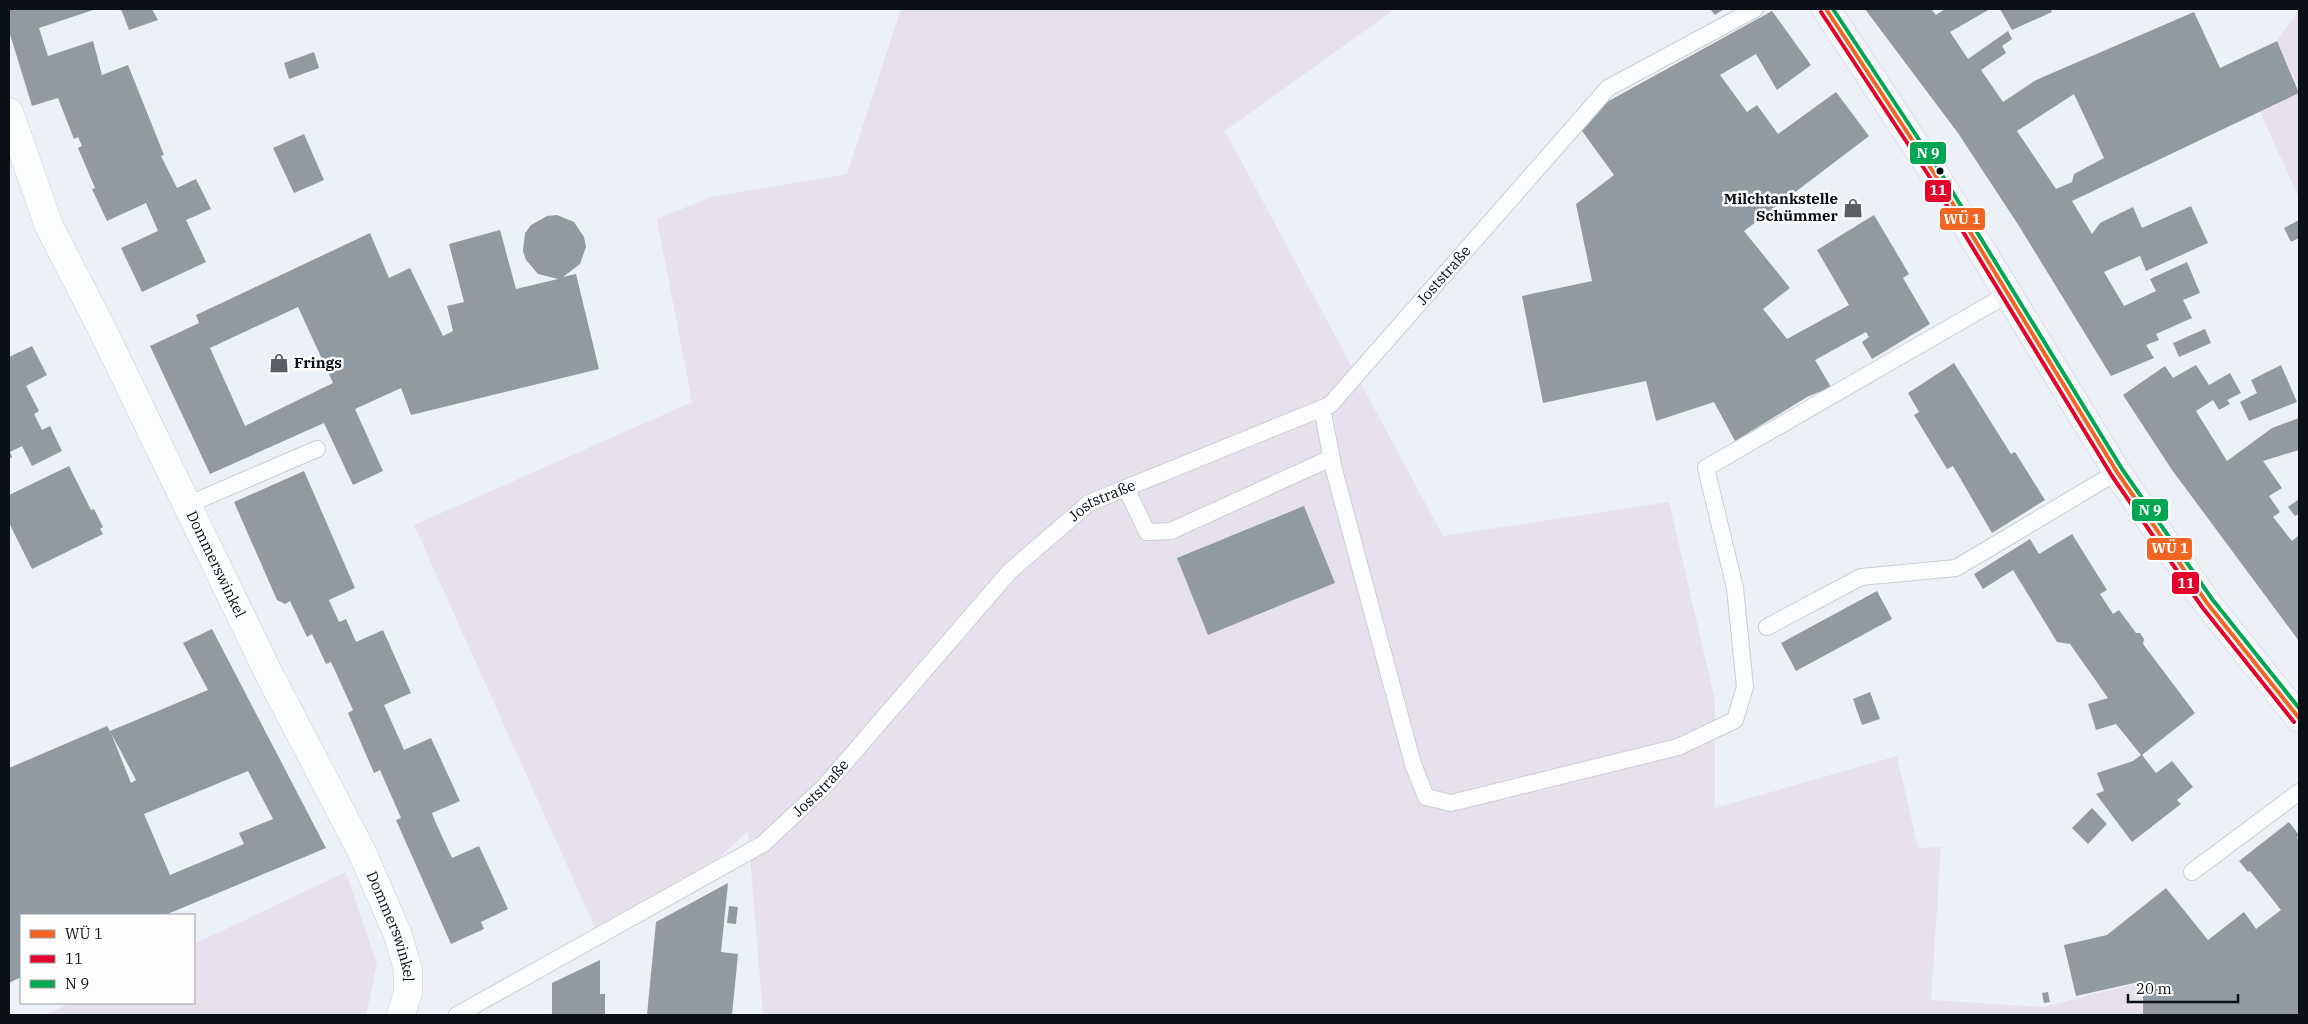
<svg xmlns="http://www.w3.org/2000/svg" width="2308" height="1024" viewBox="0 0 2308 1024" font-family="'IBM Plex Serif',serif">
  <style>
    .green { fill: #e7e1ed }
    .building { fill: #919aa0; fill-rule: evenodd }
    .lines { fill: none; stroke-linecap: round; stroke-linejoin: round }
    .service-casing { stroke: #caced4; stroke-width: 18 }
    .minor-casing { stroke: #caced4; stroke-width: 29 }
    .secondary-casing { stroke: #caced4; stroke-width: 29 }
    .service { stroke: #fcfdfe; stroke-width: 16 }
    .minor { stroke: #fcfdfe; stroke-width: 28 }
    .secondary { stroke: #f4f5f8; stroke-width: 28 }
    .bus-1-casing { stroke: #fdfdfd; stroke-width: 8 }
    .bus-2-casing { stroke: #fdfdfd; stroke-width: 8 }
    .bus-3-casing { stroke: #fdfdfd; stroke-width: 8 }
    .bus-1 { stroke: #f26522; stroke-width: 4 }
    .bus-2 { stroke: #e4002b; stroke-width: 4 }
    .bus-3 { stroke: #00a651; stroke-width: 4 }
    .bus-dot { fill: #0b0f16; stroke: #fdfdfd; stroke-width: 2 }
    .labels { text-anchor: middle; stroke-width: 5; stroke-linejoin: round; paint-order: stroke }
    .poi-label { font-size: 15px; font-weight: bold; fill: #0b0f16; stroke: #fdfdfd; text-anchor: end }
    .street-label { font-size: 15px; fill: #0b0f16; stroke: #fdfdfd }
    .line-badge { stroke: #fdfdfd; stroke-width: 2 }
    .badge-label { font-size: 14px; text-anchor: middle; font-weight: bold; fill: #fff }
  </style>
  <rect width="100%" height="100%" fill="#ecf1f7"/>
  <!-- green -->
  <g class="green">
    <polygon points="901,9 1395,9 1225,131 1443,536 1669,502 1715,701 1715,808 1897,756 1918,848 1941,847 1931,1000 2042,1007 2142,982 2142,1015 763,1015 748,831 720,857 597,932 414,525 692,402 657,219 711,197 847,174"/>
    <polygon points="2299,9 2299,89 2277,41"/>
    <polygon points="2299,93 2299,198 2260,112"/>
    <polygon points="346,872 377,964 366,1015 44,1015 71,1003 194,1003 194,944"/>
  </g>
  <!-- building -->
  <g class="building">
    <polygon points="9,9 96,9 39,28 48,56 93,41 102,75 128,65 164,155 161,156 177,188 196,179 211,209 186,220 206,262 142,292 121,248 158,231 146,203 107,221 92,189 95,188 78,148 82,146 78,137 74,139 58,98 32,106 9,31"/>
    <polygon points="121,9 152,9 158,20 129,30"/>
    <polygon points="1710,9 1724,9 1715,15"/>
    <path d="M 1865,9 L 1931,9 L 1936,15 L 1945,9 L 1990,9 L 1950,32 L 1968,59 L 2008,31 L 2012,39 L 2002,46 L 2006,53 L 1981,70 L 2003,102 L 2036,80 L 2194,12 L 2220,68 L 2277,41 L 2299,93 L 2072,201 L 2092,234 L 2100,223 L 2133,207 L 2142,228 L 2191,206 L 2208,243 L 2146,271 L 2140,256 L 2104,272 L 2124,306 L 2156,291 L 2150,279 L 2187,262 L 2200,293 L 2183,300 L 2192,318 L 2156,334 L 2159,340 L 2146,345 L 2154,358 L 2111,376 L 2019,226 L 1958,133 ZM 2074,94 L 2104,158 L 2074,174 L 2072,182 L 2056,189 L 2017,131 Z"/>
    <polygon points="2000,9 2050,9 2052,12 2012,30"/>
    <polygon points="1772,11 1811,65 1777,90 1756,54 1720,75 1747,112 1757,105 1778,134 1836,92 1869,136 1744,231 1790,288 1763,309 1787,339 1849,305 1817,250 1874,215 1909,274 1903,278 1930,324 1872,359 1862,342 1869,337 1866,332 1815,360 1831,387 1807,397 1735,441 1714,402 1656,421 1646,381 1543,403 1522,296 1592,281 1576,204 1614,175 1579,127 1605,103"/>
    <polygon points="314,52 319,68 289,79 284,63"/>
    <polygon points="304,134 324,180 294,193 273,148"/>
    <path d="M 557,215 L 574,222 L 584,237 L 586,247 L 580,264 L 563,277 L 576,274 L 599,369 L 411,415 L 401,388 L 355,409 L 383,471 L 353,485 L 324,423 L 210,474 L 150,346 L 199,323 L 196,315 L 370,233 L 389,278 L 410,268 L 443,336 L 453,331 L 447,306 L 464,302 L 449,244 L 500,230 L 516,289 L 558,279 L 538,274 L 526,260 L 523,251 L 525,233 L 531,225 L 547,216 ZM 298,307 L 333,383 L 245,426 L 210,348 Z"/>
    <polygon points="2299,220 2299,238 2291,242 2284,228"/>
    <polygon points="2205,329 2211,343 2179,357 2173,343"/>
    <polygon points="32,346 47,375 26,386 39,411 34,414 42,430 50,426 62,451 32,466 22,446 10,452 12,457 9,459 9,357"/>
    <polygon points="1954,363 2011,454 2015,452 2045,500 1992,533 1953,466 1947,469 1914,415 1919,412 1908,393"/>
    <polygon points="2196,365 2209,385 2230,373 2241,393 2227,400 2230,404 2219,410 2213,400 2196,411 2227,461 2272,428 2299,418 2299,450 2263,461 2282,488 2269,496 2280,512 2273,517 2292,541 2299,535 2299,641 2172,470 2123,395 2165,366 2173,378"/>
    <polygon points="2281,365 2297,402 2249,421 2240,402 2257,393 2251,380"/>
    <polygon points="69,466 91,510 94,509 103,527 100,529 103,534 32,569 9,523 9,495"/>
    <polygon points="304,471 355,588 329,600 339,622 346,619 356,642 383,630 411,693 384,705 401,743 404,750 431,738 460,801 432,813 435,821 452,858 479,846 508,909 481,922 484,929 451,944 396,820 401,818 380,770 374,773 348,713 353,710 331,662 326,664 312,634 307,637 290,601 285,604 277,600 234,502"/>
    <polygon points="2299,499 2299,514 2295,516 2288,507"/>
    <polygon points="1304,506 1335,583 1208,635 1177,558"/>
    <polygon points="2072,534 2107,590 2100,594 2113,614 2119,610 2136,633 2140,633 2144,639 2143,644 2195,713 2142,755 2156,773 2172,761 2193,787 2177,800 2181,804 2132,842 2096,794 2104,791 2097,773 2133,761 2141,755 2116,724 2096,730 2088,704 2108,698 2070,644 2057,642 2013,570 1983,589 1974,574 2030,539 2039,554"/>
    <polygon points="1877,591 1892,619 1796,671 1781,643"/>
    <path d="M 212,629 L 326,848 L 165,915 L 21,915 L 21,977 L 9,983 L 9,768 L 107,726 L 110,731 L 208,690 L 183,643 ZM 111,733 L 136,780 L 131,783 ZM 248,771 L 273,819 L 239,833 L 244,844 L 170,875 L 144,814 Z"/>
    <polygon points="1870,692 1880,719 1862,725 1853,699"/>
    <polygon points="2092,808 2107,824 2088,844 2072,828"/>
    <polygon points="2289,822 2299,835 2297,838 2299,841 2299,1015 2143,1015 2143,981 2076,996 2064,945 2107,935 2166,888 2208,940 2244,912 2256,929 2281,910 2250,871 2248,872 2239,861"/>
    <polygon points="728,883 721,952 738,954 732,1015 647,1015 656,922"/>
    <polygon points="729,906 738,907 736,924 727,923"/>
    <polygon points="600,960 600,994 605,994 605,1015 552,1015 552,983"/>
    <polygon points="2048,992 2050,1002 2044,1003 2042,993"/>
  </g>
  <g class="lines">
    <defs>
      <g id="service">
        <polyline points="1322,408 1334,470 1413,764 1426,797 1451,803 1678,747 1735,720 1745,687 1735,588 1706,468 2008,294"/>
        <polyline points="1126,488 1147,532 1171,531 1331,458"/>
        <polyline points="187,505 317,449"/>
        <polyline points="1767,627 1861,577 1956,568 2117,472"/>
        <polyline points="2192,872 2299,792"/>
        <path id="s1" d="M 457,1015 L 763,844 L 824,787 L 1010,571 L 1089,503 L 1330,405 L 1608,88 L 1755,9"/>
      </g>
      <g id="minor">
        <path id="s2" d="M 9,112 L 49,226 L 101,327 L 269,674 L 361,850 L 398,935 L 408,970 L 408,992 L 401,1015"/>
      </g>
      <polyline id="secondary" points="1826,9 1934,173 2117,472 2207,603 2299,718"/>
    </defs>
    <!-- service casing -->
    <use href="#service" class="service-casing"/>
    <!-- minor casing -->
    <use href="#minor" class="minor-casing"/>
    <!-- secondary casing -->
    <use href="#secondary" class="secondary-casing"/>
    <!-- service -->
    <use href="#service" class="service"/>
    <!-- minor -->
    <use href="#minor" class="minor"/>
    <!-- secondary -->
    <use href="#secondary" class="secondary"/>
    <defs>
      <polyline id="bus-1" points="1826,9 1934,173 2117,472 2207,603 2299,718"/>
      <polyline id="bus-2" points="1821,12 1929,176 2112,476 2202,607 2294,722"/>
      <polyline id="bus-3" points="1833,9 1939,170 2122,469 2212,599 2299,708"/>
    </defs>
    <!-- bus-1 casing -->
    <use href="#bus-1" class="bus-1-casing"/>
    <!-- bus-2 casing -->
    <use href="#bus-2" class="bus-2-casing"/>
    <!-- bus-3 casing -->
    <use href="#bus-3" class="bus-3-casing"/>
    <!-- bus-1 -->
    <use href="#bus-1" class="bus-1"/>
    <!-- bus-2 -->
    <use href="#bus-2" class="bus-2"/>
    <!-- bus-3 -->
    <use href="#bus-3" class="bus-3"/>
  </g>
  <!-- icons -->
  <defs>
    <symbol id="shop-bare" viewBox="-9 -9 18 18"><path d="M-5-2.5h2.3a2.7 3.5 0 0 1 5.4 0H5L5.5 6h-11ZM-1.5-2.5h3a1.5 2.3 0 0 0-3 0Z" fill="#5a5e65" stroke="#fdfdfd" stroke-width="2.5" paint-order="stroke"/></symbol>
  </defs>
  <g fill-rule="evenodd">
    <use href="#shop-bare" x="1839" y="194" width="28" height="28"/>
    <use href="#shop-bare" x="265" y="349" width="28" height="28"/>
  </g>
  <!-- markers -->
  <circle class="bus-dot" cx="1940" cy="171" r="4.5"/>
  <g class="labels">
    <!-- poi labels -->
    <g class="poi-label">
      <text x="1838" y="204">Milchtankstelle<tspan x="1838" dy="17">Schümmer</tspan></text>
      <text x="294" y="368" text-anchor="start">Frings</text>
    </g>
    <!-- street labels -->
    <g class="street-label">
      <text dy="5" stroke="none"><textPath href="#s1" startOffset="1256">Joststraße</textPath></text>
      <text dy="5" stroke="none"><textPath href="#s1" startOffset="836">Joststraße</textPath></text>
      <text dy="5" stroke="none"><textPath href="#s2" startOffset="498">Dommerswinkel</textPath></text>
      <text dy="5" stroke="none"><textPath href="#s1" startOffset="431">Joststraße</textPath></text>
      <text dy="5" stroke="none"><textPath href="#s2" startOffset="901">Dommerswinkel</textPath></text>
    </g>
  </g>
  <g class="line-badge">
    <rect x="1909" y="141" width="38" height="24" rx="5" fill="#00a651"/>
    <rect x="1924" y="179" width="28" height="24" rx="5" fill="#e4002b"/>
    <rect x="1939" y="207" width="47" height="24" rx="5" fill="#f26522"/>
    <rect x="2131" y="498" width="38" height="24" rx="5" fill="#00a651"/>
    <rect x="2146" y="537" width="47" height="24" rx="5" fill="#f26522"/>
    <rect x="2171" y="571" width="29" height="24" rx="5" fill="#e4002b"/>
  </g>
  <g class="badge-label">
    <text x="1928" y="158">N 9</text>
    <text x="1938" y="195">11</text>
    <text x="1962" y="224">WÜ 1</text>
    <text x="2150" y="515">N 9</text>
    <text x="2170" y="553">WÜ 1</text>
    <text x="2186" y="588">11</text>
  </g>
  <!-- border -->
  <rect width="2308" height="1024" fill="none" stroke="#0b0f16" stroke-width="20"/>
  <!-- legend -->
  <rect x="20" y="914" width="175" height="90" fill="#fdfdfd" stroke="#9c9ea1"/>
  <rect x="30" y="930" width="25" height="8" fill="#f26522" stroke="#9c9ea1"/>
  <text x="65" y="939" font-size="15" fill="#0b0f16">WÜ 1</text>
  <rect x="30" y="955" width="25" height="8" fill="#e4002b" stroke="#9c9ea1"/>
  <text x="65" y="964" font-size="15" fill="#0b0f16">11</text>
  <rect x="30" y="980" width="25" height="8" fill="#00a651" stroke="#9c9ea1"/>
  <text x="65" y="989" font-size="15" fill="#0b0f16">N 9</text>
  <!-- scale -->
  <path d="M2128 994v8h110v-8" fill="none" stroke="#0b0f16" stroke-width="2.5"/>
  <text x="2136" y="994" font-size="15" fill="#0b0f16" stroke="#fdfdfd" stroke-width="4" paint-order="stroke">20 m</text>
</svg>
